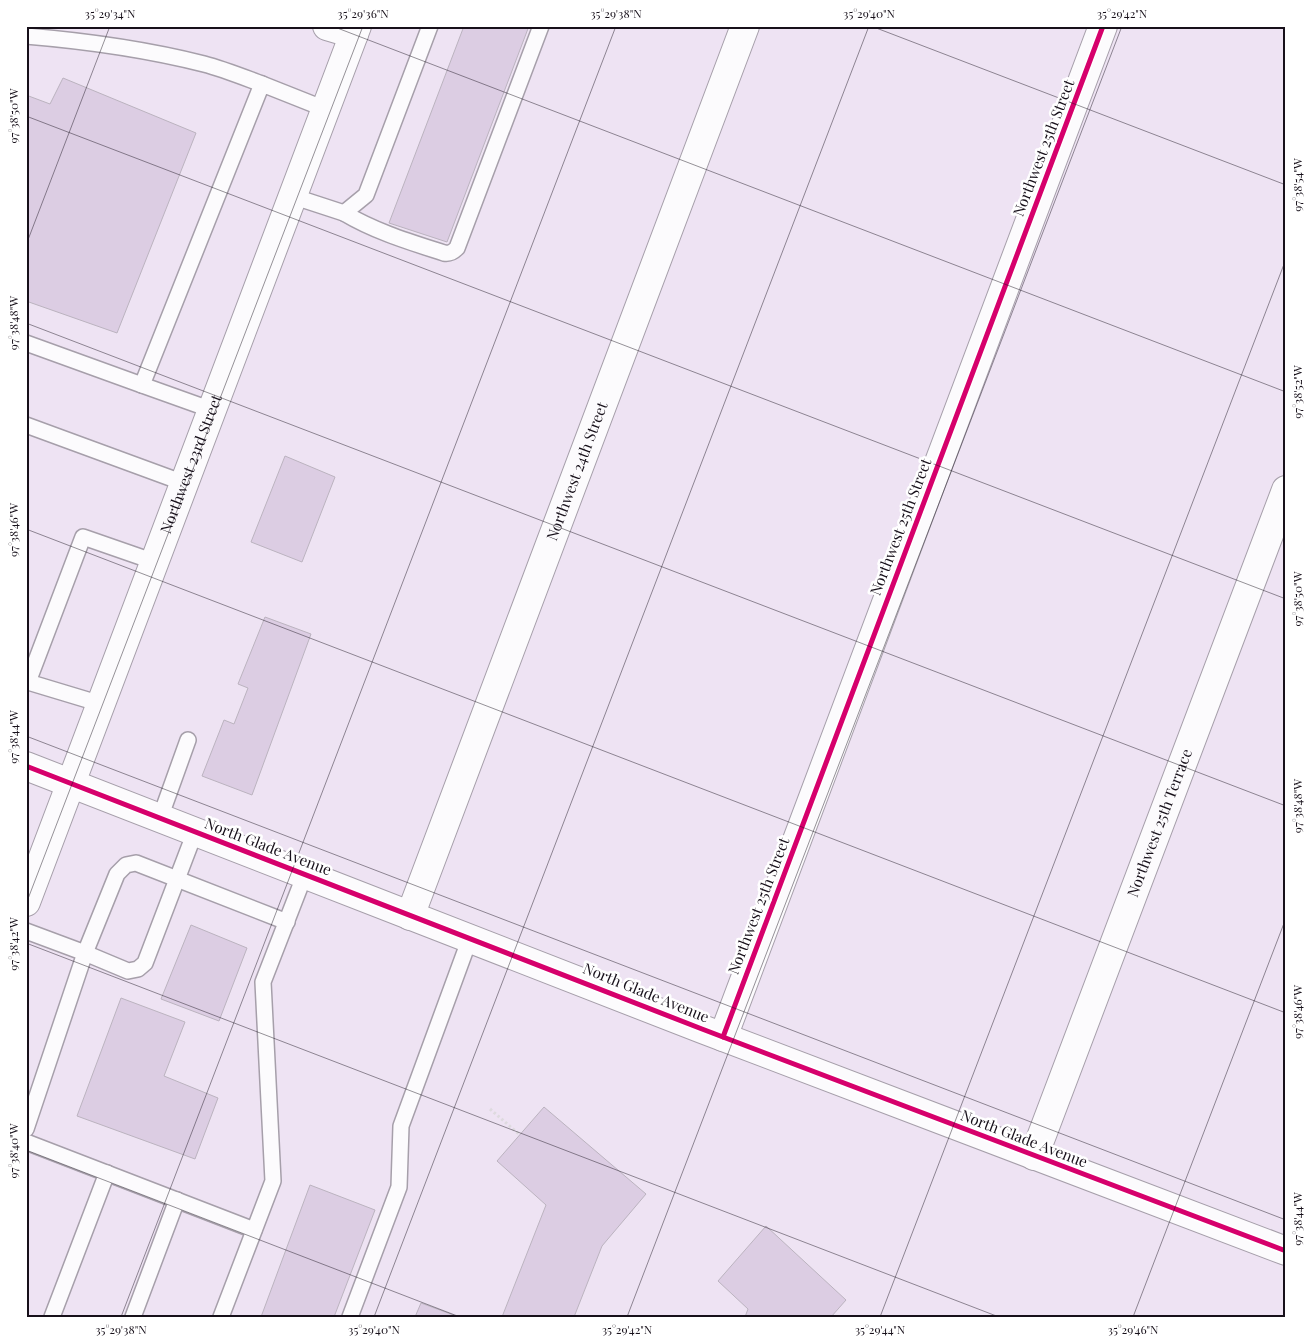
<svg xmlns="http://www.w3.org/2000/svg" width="1312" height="1343" viewBox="0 0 1312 1343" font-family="'Playfair Display',serif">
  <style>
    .building { fill: #dccde3; stroke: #bbb3bf }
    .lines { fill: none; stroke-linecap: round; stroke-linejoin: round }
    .service-casing { stroke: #a69faa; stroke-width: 18 }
    .minor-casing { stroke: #a69faa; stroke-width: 30 }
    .tertiary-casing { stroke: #a69faa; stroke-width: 30 }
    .secondary-casing { stroke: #a69faa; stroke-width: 30 }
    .path { stroke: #dedadf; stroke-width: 3; stroke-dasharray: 2.5 2.5; stroke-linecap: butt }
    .service { stroke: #fcfbfd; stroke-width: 15 }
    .minor { stroke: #fcfbfd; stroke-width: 28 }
    .tertiary { stroke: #fcfbfd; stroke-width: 28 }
    .secondary { stroke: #fcfbfd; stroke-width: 28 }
    .cycleway-casing { stroke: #fff; stroke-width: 8 }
    .cycleway { stroke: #d6006c; stroke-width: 5 }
    .ticks { fill: none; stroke: #17101a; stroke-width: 1; stroke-opacity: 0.45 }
    .labels { text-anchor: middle; stroke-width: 5; stroke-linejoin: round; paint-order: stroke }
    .street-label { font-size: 15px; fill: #17101a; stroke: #fff }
    .neatline { fill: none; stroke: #17101a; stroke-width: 2 }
    .ticks-label { font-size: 12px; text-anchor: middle; fill: #17101a }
  </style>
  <rect width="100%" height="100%" fill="#eee3f3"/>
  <!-- building -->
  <g class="building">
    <polygon points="464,26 529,26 447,242 389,223"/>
    <polygon points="63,78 196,133 117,333 26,301 26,95 50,104"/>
    <polygon points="285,456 335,477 302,562 251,542"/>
    <polygon points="265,617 311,634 252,795 202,776 224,720 234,724 248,688 238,684"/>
    <polygon points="191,925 247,948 219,1021 161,999"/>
    <polygon points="121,998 185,1022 164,1076 218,1098 195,1159 77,1116"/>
    <polygon points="544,1107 646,1194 602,1246 574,1317 502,1317 546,1205 497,1161"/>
    <polygon points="310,1185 375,1210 334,1317 261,1317"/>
    <polygon points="766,1226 846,1300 831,1317 745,1317 748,1309 718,1281"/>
    <polygon points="421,1303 456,1316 415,1317"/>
  </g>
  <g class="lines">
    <defs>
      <g id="service">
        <path d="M 26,36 C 86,41 145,49 204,64 C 223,69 243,77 262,84"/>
        <polyline points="292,196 344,213 366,195 430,26"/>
        <path d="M 344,213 C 376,232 410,242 444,253 C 450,254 453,252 457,248 L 541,26"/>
        <polyline points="26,343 142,385"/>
        <polyline points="212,410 142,385 262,84 325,109"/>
        <polyline points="26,425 184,483"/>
        <polyline points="101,704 28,682 83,537 155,562"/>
        <polyline points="160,818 188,740"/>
        <polyline points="26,931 85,953 117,874 126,865 136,863 287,922"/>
        <polyline points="26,1129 85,953 128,971 138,969 145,963 195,832"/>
        <polyline points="26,1142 254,1230"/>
        <polyline points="52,1317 107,1173"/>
        <polyline points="133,1317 177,1200"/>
        <polyline points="221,1317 273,1181 263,982 305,874"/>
        <polyline points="350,1317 399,1187 401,1126 470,938"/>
      </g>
      <g id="minor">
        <polyline points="327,26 354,34"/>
        <path id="s1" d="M 410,916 L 745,26"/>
        <polyline points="723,1037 1103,26"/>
        <path id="s2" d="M 1034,1156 L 1286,490"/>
      </g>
      <polyline id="tertiary" points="26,766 702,1029 1286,1251"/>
      <g id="secondary">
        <path id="s3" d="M 26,902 L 357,26"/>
      </g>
    </defs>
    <!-- service casing -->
    <use href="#service" class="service-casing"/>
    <!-- minor casing -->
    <use href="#minor" class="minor-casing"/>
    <!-- tertiary casing -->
    <use href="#tertiary" class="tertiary-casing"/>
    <!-- secondary casing -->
    <use href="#secondary" class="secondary-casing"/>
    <!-- path -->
    <polyline class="path" points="490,1109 520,1135"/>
    <!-- service -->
    <use href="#service" class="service"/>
    <!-- minor -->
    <use href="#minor" class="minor"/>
    <!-- tertiary -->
    <use href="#tertiary" class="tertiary"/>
    <!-- secondary -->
    <use href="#secondary" class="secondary"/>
    <defs>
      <g id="cycleway">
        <polyline points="26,766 702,1029 1286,1251"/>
        <polyline points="723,1037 1103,26"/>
      </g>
    </defs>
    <!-- cycleway casing -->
    <use href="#cycleway" class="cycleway-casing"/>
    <!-- cycleway -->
    <use href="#cycleway" class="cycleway"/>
  </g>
  <!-- ticks -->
  <path class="ticks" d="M 332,26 L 1286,392M 871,26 L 1286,185M 26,116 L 1286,599M 26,245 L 110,26M 26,323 L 1286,806M 26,529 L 1286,1013M 26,736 L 1286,1220M 26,904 L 363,26M 26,943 L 999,1317M 26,1150 L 460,1317M 121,1317 L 616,26M 374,1317 L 869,26M 627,1317 L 1122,26M 880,1317 L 1286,259M 1133,1317 L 1286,918"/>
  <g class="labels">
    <!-- street labels -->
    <g class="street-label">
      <text transform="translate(1044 148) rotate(-69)" y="5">Northwest 25th Street</text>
      <text dy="5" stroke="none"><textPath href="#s3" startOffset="468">Northwest 23rd Street</textPath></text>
      <text dy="5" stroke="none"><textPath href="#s1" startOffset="475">Northwest 24th Street</textPath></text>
      <text transform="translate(901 527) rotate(-69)" y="5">Northwest 25th Street</text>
      <text dy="5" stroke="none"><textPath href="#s2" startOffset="356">Northwest 25th Terrace</textPath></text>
      <text transform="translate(268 847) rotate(21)" y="5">North Glade Avenue</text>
      <text transform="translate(759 906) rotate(-69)" y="5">Northwest 25th Street</text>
      <text transform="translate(646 993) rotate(22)" y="5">North Glade Avenue</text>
      <text transform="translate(1024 1139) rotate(21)" y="5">North Glade Avenue</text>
    </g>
  </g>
  <!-- border -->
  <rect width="1312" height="1343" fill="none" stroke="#ffffff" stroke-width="55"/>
  <rect x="28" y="28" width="1256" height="1288" class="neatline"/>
  <g class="ticks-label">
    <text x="110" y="18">35°29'34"N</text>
    <text x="363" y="18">35°29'36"N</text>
    <text x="616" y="18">35°29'38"N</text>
    <text x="869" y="18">35°29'40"N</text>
    <text x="1122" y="18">35°29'42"N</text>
    <text transform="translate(14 116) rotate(-90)" y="4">97°38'50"W</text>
    <text transform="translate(1298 185) rotate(-90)" y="4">97°38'54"W</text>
    <text transform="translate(14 323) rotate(-90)" y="4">97°38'48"W</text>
    <text transform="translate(1298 392) rotate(-90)" y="4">97°38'52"W</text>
    <text transform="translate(14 530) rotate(-90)" y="4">97°38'46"W</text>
    <text transform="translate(1298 599) rotate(-90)" y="4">97°38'50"W</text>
    <text transform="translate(14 737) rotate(-90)" y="4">97°38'44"W</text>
    <text transform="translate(1298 806) rotate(-90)" y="4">97°38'48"W</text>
    <text transform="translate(14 944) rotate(-90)" y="4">97°38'42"W</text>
    <text transform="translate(1298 1012) rotate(-90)" y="4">97°38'46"W</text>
    <text transform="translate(14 1151) rotate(-90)" y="4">97°38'40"W</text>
    <text transform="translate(1298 1219) rotate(-90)" y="4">97°38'44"W</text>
    <text x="121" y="1334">35°29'38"N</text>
    <text x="374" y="1334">35°29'40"N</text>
    <text x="627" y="1334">35°29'42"N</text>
    <text x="880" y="1334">35°29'44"N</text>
    <text x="1133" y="1334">35°29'46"N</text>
  </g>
</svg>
